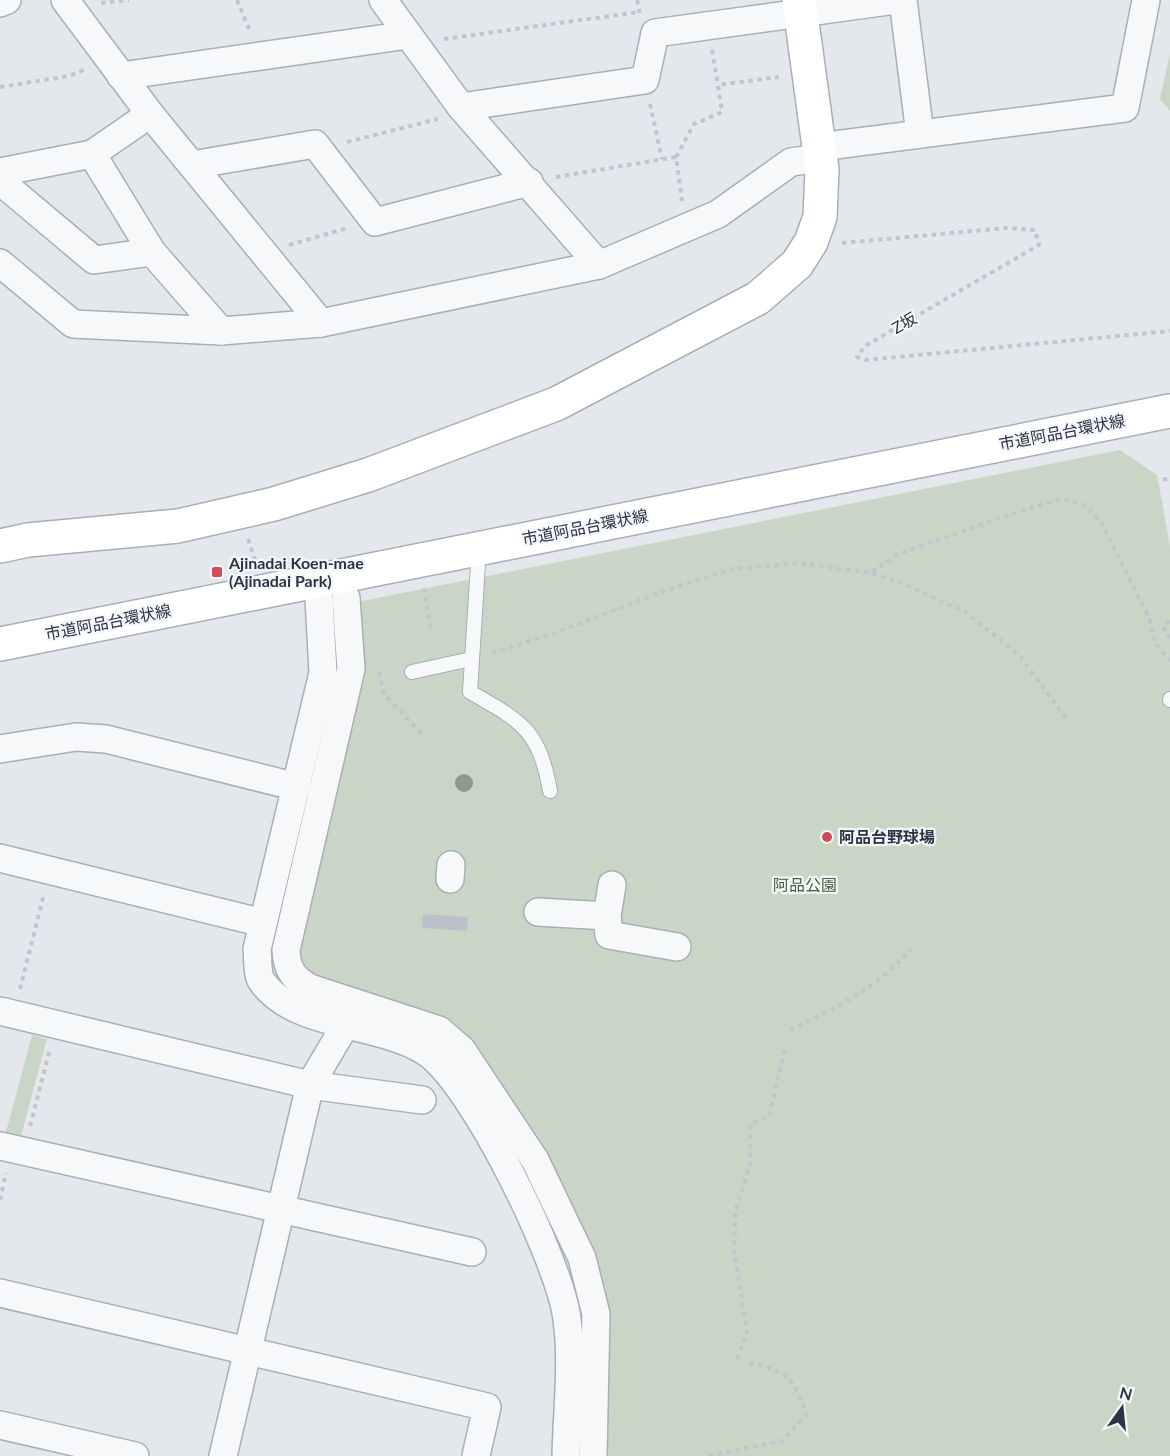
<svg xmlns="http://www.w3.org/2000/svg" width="1170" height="1456" viewBox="0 0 1170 1456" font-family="Lato,'Noto Sans JP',sans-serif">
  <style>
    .green { fill: #c9d6c5 }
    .building { fill: #bbc0ca }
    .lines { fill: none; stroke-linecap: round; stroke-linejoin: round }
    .lane-casing { stroke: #a9aeb7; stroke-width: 16 }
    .street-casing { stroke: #a9aeb7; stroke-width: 30 }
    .secondary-casing { stroke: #a9aeb7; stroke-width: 36 }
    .path { stroke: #c2c5cb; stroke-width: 4; stroke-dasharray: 4.5 4.5; stroke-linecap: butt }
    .lane { stroke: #f7f8fa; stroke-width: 14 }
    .street { stroke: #f7f8fa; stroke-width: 27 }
    .secondary { stroke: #fff; stroke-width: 33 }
    .tree { fill: #899d89 }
    .poi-dot { fill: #d1495b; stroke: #f4f6f9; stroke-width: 2 }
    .labels { text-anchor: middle; stroke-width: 4.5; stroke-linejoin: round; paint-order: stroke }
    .street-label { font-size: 16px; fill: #2b3445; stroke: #f4f6f9 }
    .poi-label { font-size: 16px; font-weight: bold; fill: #2b3445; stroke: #f4f6f9; text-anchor: start }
    .park-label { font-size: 16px; fill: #3f6138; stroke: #f4f6f9 }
  </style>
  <rect width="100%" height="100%" fill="#e4e7ec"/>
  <!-- green -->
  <g class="green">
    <polygon points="1170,53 1170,111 1160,99"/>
    <polygon points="1120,450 1157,475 1170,546 1170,1456 605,1456 608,1314 445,1021 410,1006 316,978 306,972 293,949 357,602"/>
    <polygon points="32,1035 47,1039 21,1136 6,1132"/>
  </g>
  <!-- building -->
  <polygon class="building" points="423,914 468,917 467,931 422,928"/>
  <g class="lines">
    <defs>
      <g id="lane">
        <path d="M 479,548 L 470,692 C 521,721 539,729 550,791"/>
        <polyline points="412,672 471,659"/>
        <polyline points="1170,699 1170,700"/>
      </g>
      <g id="street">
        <polyline points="65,0 150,114 321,323 599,265 461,107 383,0"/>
        <polyline points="903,0 920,134"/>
        <polyline points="0,3 7,0"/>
        <polyline points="121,76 408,35"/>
        <polyline points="461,107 645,80 655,33 896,0"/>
        <polyline points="819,147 1125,108 1146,0"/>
        <polyline points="92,154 152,252"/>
        <polyline points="192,165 315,144 375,222 529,182"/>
        <polyline points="0,172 92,154 150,114"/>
        <polyline points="0,181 94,260 152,252 221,331"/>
        <polyline points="0,263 73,324 221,331 321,323"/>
        <polyline points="599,265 718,214 791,162 821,158"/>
        <path d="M 318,580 L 323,673 L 257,949 C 258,958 257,973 261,980 C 292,1028 381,1022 426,1052 C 473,1083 560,1262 567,1319 C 573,1363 567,1411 566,1456"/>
        <path d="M 346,598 L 351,669 L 286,950 C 287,970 293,978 310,988 L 439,1030 L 462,1050 L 535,1160 L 582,1258 L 596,1314 L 593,1456"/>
        <polyline points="0,749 76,737 106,739 297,787"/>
        <polyline points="0,858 263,923"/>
        <polyline points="450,879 451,865"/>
        <polyline points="612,885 607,916 609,935 677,947"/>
        <polyline points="538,912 607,916"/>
        <polyline points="0,1011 310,1085 422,1100"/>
        <polyline points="0,1146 472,1252"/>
        <polyline points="0,1293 487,1407 476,1456"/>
        <polyline points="0,1425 135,1456"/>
        <polyline points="223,1456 310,1085 346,1024"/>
      </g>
      <g id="secondary">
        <polyline points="0,546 28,540 178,526 274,504 368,475 556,404 758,298 797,264 811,242 820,217 822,169 799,0"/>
        <polyline points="0,644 1170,411"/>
      </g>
    </defs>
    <!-- lane casing -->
    <use href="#lane" class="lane-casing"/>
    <!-- street casing -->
    <use href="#street" class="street-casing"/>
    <!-- secondary casing -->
    <use href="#secondary" class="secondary-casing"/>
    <!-- path -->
    <g class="path">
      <polyline points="237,0 250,31"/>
      <polyline points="637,0 640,14"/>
      <polyline points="101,3 129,0"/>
      <polyline points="444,39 639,12"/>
      <polyline points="712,50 718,85"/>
      <polyline points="0,87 69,76 84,70"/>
      <polyline points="650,104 662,159"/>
      <polyline points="347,142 438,119"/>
      <polyline points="676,157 694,124 722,112 718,85 779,77"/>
      <polyline points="556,177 676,157 682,201"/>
      <polyline points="842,243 1006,228 1035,230 1039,245 865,346 857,357 866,360 1170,331"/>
      <polyline points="289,245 348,228"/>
      <polyline points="1163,480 1170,478"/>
      <polyline points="248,539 256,563"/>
      <polyline points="872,572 896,555 1011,514 1062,499 1087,506 1102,524 1149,618 1156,645 1170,661"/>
      <polyline points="424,588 431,632"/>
      <polyline points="1170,622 1165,623 1164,628 1170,639"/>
      <polyline points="492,653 549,635 667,590 732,569 799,563 872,573 904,584 965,612 1019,655 1066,718"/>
      <polyline points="379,672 384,694 422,734"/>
      <polyline points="20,989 44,894"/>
      <path d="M 790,1030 C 834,1009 879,987 911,949"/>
      <polyline points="30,1126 50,1049"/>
      <polyline points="0,1200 6,1173"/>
      <polyline points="737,1359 747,1333 734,1250 736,1209 750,1164 751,1124 769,1117 785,1049"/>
      <path d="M 709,1456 L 782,1441 L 806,1415 C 797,1380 784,1369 748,1363"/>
    </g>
    <!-- lane -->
    <use href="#lane" class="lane"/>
    <!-- street -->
    <use href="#street" class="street"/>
    <!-- secondary -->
    <use href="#secondary" class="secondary"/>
  </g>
  <!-- trees -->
  <circle class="tree" cx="464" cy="783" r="9"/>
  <!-- markers -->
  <g class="poi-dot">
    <rect x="211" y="566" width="12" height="12" rx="3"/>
    <circle cx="827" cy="837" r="6"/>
  </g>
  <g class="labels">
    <!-- street labels -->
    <g class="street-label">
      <text transform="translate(904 323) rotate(-30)" y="6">Z坂</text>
      <text transform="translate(1062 432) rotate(-11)" y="6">市道阿品台環状線</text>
      <text transform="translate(585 527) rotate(-11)" y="6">市道阿品台環状線</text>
      <text transform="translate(108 622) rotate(-11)" y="6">市道阿品台環状線</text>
    </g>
    <!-- poi labels -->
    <g class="poi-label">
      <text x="229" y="569">Ajinadai Koen-mae<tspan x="229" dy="18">(Ajinadai Park)</tspan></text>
      <text x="839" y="843">阿品台野球場</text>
    </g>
    <!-- park labels -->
    <g class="park-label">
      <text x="805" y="891">阿品公園</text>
    </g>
  </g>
  <!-- north arrow -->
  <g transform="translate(1122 1408) rotate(15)" stroke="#f4f6f9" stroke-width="4.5" paint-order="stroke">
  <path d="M0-4.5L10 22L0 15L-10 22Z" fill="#2b3445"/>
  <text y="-9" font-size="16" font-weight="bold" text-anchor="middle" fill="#2b3445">N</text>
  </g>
</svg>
